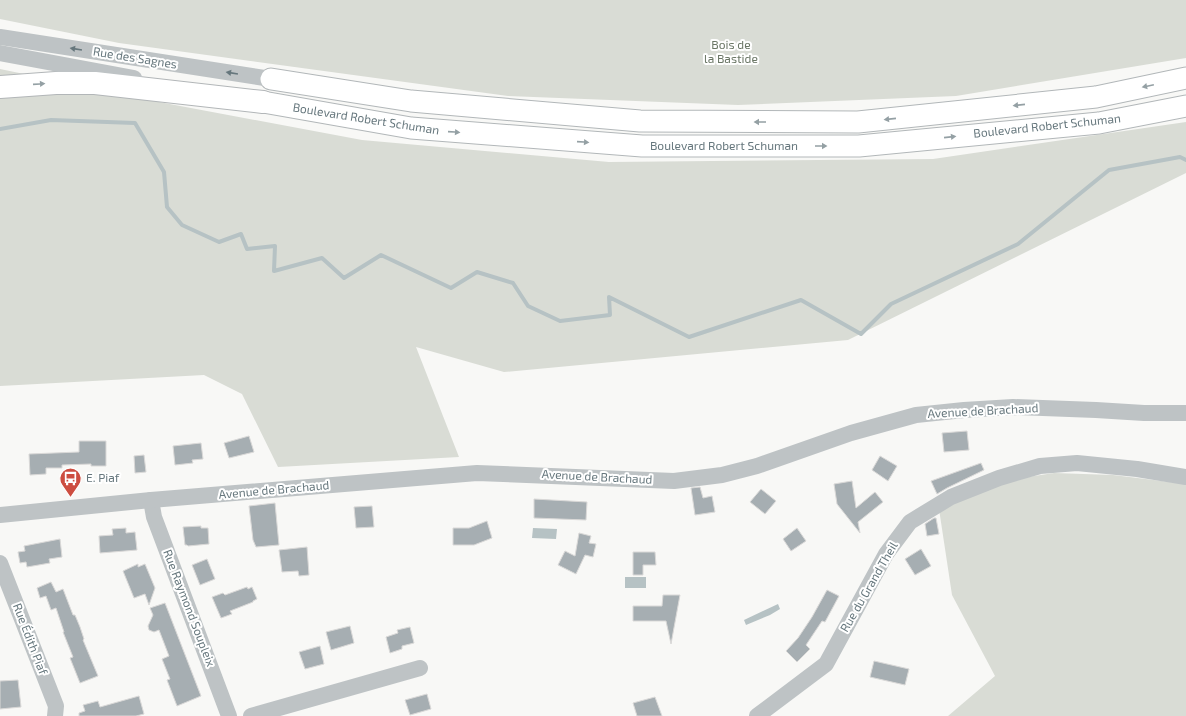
<svg xmlns="http://www.w3.org/2000/svg" width="1186" height="716" viewBox="0 0 1186 716" font-family="'Exo 2',sans-serif">
  <style>
    .green { fill: #d9dcd5 }
    .water { fill: #b6c2c4 }
    .lines { fill: none; stroke-linecap: round; stroke-linejoin: round }
    .stream { stroke: #b6c2c4; stroke-width: 4 }
    .building { fill: #a6aeb2; stroke: #dad9d8 }
    .major-casing { stroke: #b2b7b9; stroke-width: 23 }
    .highway-casing { stroke: #b2b6b8; stroke-width: 24 }
    .minor { stroke: #bec3c5; stroke-width: 16 }
    .major { stroke: #fff; stroke-width: 21 }
    .highway { stroke: #fff; stroke-width: 22 }
    .oneway { fill: #66777d }
    .oneway2 { fill: #94a0a4 }
    .labels { text-anchor: middle; stroke-width: 4; stroke-linejoin: round; paint-order: stroke }
    .park-label { font-size: 12px; fill: #6a7665; stroke: #fff }
    .street-label { font-size: 12px; fill: #66777d; stroke: #fff }
    .poi-label { font-size: 12px; fill: #66777d; stroke: #fff; text-anchor: start }
  </style>
  <rect width="100%" height="100%" fill="#f8f8f6"/>
  <!-- green -->
  <g class="green">
    <polygon points="0,0 1186,0 1186,58 956,96 738,105 508,96 119,43 0,19"/>
    <polygon points="0,69 159,102 362,140 609,162 933,159 1186,122 1186,173 848,340 504,372 416,347 459,457 278,467 242,394 204,375 0,386"/>
    <polygon points="1054,473 1113,475 1186,484 1186,716 948,716 995,676 952,595 939,509 1015,479"/>
  </g>
  <!-- water -->
  <g class="water">
    <polygon points="533,528 557,529 556,539 532,538"/>
    <rect x="625" y="577" width="21" height="11"/>
    <polygon points="778,604 780,609 770,615 746,625 744,620"/>
  </g>
  <g class="lines">
    <!-- stream -->
    <polyline class="stream" points="0,129 51,120 135,123 164,172 167,207 182,225 219,242 241,234 247,249 275,246 274,271 322,258 344,278 381,255 451,288 477,272 513,283 528,306 560,321 610,315 609,297 689,337 801,300 861,334 891,304 1018,244 1109,170 1180,157 1186,160"/>
  </g>
  <!-- building -->
  <g class="building">
    <polygon points="967,431 969,450 944,452 942,433"/>
    <polygon points="249,436 254,452 229,458 224,443"/>
    <polygon points="79,441 106,441 106,466 91,466 91,464 62,465 62,468 46,468 46,474 30,475 29,454 79,452"/>
    <polygon points="201,443 203,459 192,460 193,463 175,465 173,446"/>
    <polygon points="144,455 146,472 135,473 134,456"/>
    <polygon points="880,456 897,466 888,481 872,470"/>
    <polygon points="981,463 984,470 947,488 937,494 931,481"/>
    <polygon points="852,481 856,508 875,492 883,502 858,522 860,533 837,504 834,484"/>
    <polygon points="700,487 703,498 712,496 715,512 695,515 691,488"/>
    <polygon points="761,489 776,501 765,514 750,502"/>
    <polygon points="534,499 587,502 586,520 534,518"/>
    <polygon points="275,503 279,545 256,547 253,540 249,506"/>
    <polygon points="372,506 374,527 356,528 354,507"/>
    <polygon points="934,518 936,518 939,534 927,536 925,524"/>
    <polygon points="487,521 492,538 474,545 453,545 453,528 469,528"/>
    <polygon points="201,526 201,528 208,528 209,544 188,546 187,545 185,545 183,527"/>
    <polygon points="126,528 126,533 135,532 137,550 100,553 99,536 113,535 112,529"/>
    <polygon points="797,528 806,541 791,551 783,539"/>
    <polygon points="579,533 591,536 589,543 596,544 593,557 585,555 576,574 558,565 565,551 575,556"/>
    <polygon points="60,539 62,557 49,559 50,563 27,567 26,562 20,563 18,552 25,551 24,546"/>
    <polygon points="307,547 309,575 299,576 298,571 282,572 279,550"/>
    <polygon points="921,549 931,566 915,575 905,559"/>
    <polygon points="633,552 655,552 656,565 643,565 643,575 633,575"/>
    <polygon points="207,559 215,579 200,585 192,565"/>
    <polygon points="138,564 138,567 145,564 155,588 149,605 145,594 134,598 123,571"/>
    <polygon points="51,582 56,592 63,589 73,615 75,615 80,627 84,639 83,640 98,676 80,683 70,658 73,657 63,632 64,632 56,608 51,610 46,596 40,598 37,588"/>
    <polygon points="247,587 248,589 252,587 257,599 253,601 253,602 230,611 232,614 221,618 212,597 223,593 225,595"/>
    <polygon points="827,590 839,596 825,622 822,621 806,645 810,649 797,662 786,651 798,638 812,617"/>
    <polygon points="663,595 680,595 671,644 666,621 633,621 633,606 662,606"/>
    <polygon points="165,603 201,696 177,706 167,680 170,679 162,659 169,656 159,630 154,632 149,630 148,626 153,615 150,608"/>
    <polygon points="350,626 354,643 331,650 326,632"/>
    <polygon points="410,627 414,643 402,646 402,649 390,653 386,637 398,633 397,630"/>
    <polygon points="320,646 324,664 305,669 299,652"/>
    <polygon points="874,661 909,669 905,685 870,677"/>
    <polygon points="18,680 21,707 0,709 0,681"/>
    <polygon points="427,694 431,709 410,715 405,700"/>
    <polygon points="139,696 144,714 136,716 79,716 79,713 85,711 83,705 98,701 100,707"/>
    <polygon points="655,697 662,716 637,716 633,703"/>
  </g>
  <g class="lines">
    <defs>
      <g id="major">
        <polyline points="271,79 411,101 640,121 858,122 1096,97 1186,78"/>
        <polyline points="263,102 411,128 642,146 859,146 1099,123 1186,106"/>
      </g>
      <polyline id="highway" points="0,87 56,83 95,83 263,102"/>
    </defs>
    <!-- major casing -->
    <use href="#major" class="major-casing"/>
    <!-- highway casing -->
    <use href="#highway" class="highway-casing"/>
    <!-- minor -->
    <g class="minor">
      <polyline points="0,37 271,79"/>
      <polyline points="0,53 134,78"/>
      <polyline points="151,500 154,517 229,716"/>
      <polyline points="0,515 151,500 477,473 674,481 722,475 757,466 851,433 916,415 964,410 1013,407 1096,410 1144,413 1186,413"/>
      <polyline points="0,563 56,706 55,716"/>
      <polyline points="251,716 420,668"/>
      <polyline points="757,716 826,664 886,554 910,522 951,497 999,478 1040,466 1077,463 1137,469 1186,477"/>
    </g>
    <!-- major -->
    <use href="#major" class="major"/>
    <!-- highway -->
    <use href="#highway" class="highway"/>
  </g>
  <!-- one-way arrows -->
  <defs><path id="oneway-solid" d="M-6-.8H1V-3.2L6.5 0L1 3.2V.8H-6Z"/></defs>
  <g class="oneway">
    <use href="#oneway-solid" transform="translate(76 49) rotate(-171)"/>
    <use href="#oneway-solid" transform="translate(232 73) rotate(-171)"/>
  </g>
  <g class="oneway2">
    <use href="#oneway-solid" transform="translate(39 84) rotate(-4)"/>
    <use href="#oneway-solid" transform="translate(1148 86) rotate(168)"/>
    <use href="#oneway-solid" transform="translate(1019 105) rotate(174)"/>
    <use href="#oneway-solid" transform="translate(890 119) rotate(174)"/>
    <use href="#oneway-solid" transform="translate(760 122) rotate(-180)"/>
    <use href="#oneway-solid" transform="translate(454 132) rotate(4)"/>
    <use href="#oneway-solid" transform="translate(950 137) rotate(-6)"/>
    <use href="#oneway-solid" transform="translate(583 142) rotate(4)"/>
    <use href="#oneway-solid" transform="translate(821 146)"/>
  </g>
  <!-- icons -->
  <defs>
    <symbol id="bus-pin" viewBox="-11 -11 22 30"><path d="M0 17L-7.5 6A9.5 9.5 0 1 1 7.5 6Z" fill="#cd4d40" stroke="#fff"/><path d="M-5-6H5V4H4V6H2V4H-2V6H-4V4H-5ZM-3.5-4V0h7V-4ZM-3.5 1.2v1.5H-2V1.2ZM2 1.2v1.5H3.5V1.2Z" fill="#fff"/></symbol>
  </defs>
  <g fill-rule="evenodd">
    <use href="#bus-pin" x="58" y="466" width="25" height="34"/>
  </g>
  <g class="labels">
    <!-- park labels -->
    <g class="park-label">
      <text x="731" y="49">Bois de<tspan x="731" dy="14">la Bastide</tspan></text>
    </g>
    <!-- street labels -->
    <g class="street-label">
      <text transform="translate(135 58) rotate(9)" y="4">Rue des Sagnes</text>
      <text transform="translate(366 119) rotate(9)" y="4">Boulevard Robert Schuman</text>
      <text transform="translate(1047 126) rotate(-6)" y="4">Boulevard Robert Schuman</text>
      <text x="724" y="150">Boulevard Robert Schuman</text>
      <text transform="translate(983 411) rotate(-3)" y="4">Avenue de Brachaud</text>
      <text transform="translate(597 477) rotate(3)" y="4">Avenue de Brachaud</text>
      <text transform="translate(274 490) rotate(-5)" y="4">Avenue de Brachaud</text>
      <text transform="translate(869 587) rotate(-60)" y="4">Rue du Grand Theil</text>
      <text transform="translate(189 608) rotate(69)" y="4">Rue Raymond Soupleix</text>
      <text transform="translate(30 639) rotate(69)" y="4">Rue Édith Piaf</text>
    </g>
    <!-- poi labels -->
    <g class="poi-label">
      <text x="86" y="482">E. Piaf</text>
    </g>
  </g>
</svg>
